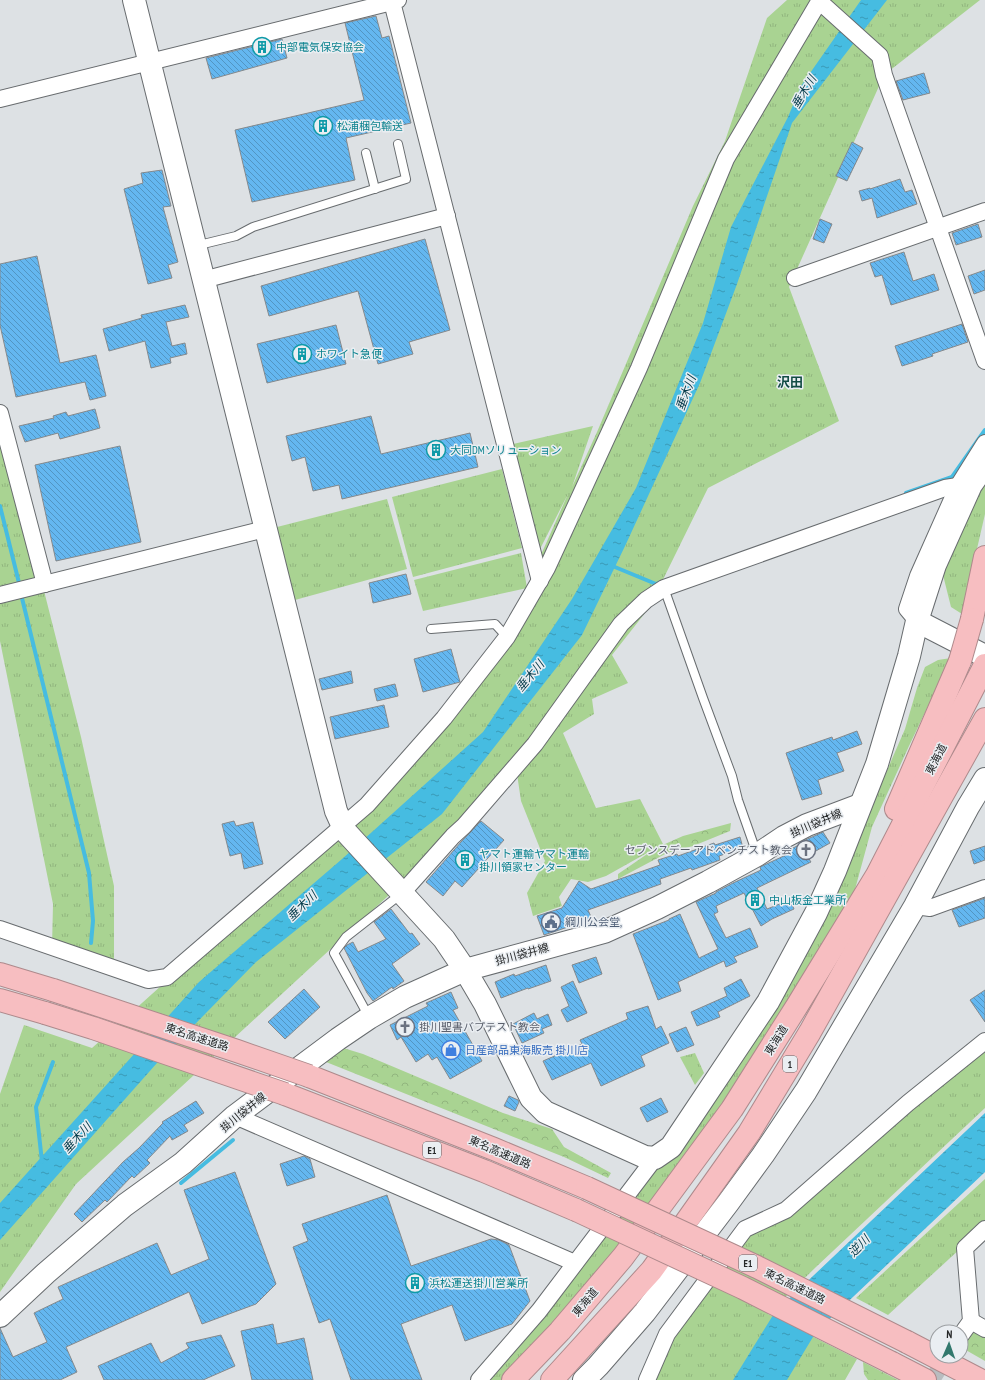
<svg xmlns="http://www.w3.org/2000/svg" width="985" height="1380" viewBox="0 0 985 1380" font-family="'PT Sans Narrow','Noto Sans JP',sans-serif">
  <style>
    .grass { fill: url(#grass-tufts) }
    .forest { fill: url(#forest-crowns) }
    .water { fill: url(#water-ripples) }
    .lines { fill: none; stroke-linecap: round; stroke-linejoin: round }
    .stream { stroke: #46bce1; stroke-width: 4 }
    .building { fill: url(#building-back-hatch); stroke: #85898c }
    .street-tunnel { stroke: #b8bcbf; stroke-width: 16; stroke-dasharray: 16 8; stroke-linecap: butt }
    .lane-casing { stroke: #686c6f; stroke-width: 10 }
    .street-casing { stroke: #686c6f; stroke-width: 18 }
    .secondary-casing { stroke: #686c6f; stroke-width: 24 }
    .highway-casing { stroke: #ae8a8c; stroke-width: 24 }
    .lane { stroke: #fff; stroke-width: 8 }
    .street { stroke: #fff; stroke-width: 16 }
    .secondary { stroke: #fff; stroke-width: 22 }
    .highway { stroke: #f7bec1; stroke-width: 22 }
    .highway-bridge-casing { stroke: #ae8a8c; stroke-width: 24; stroke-linecap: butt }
    .highway-bridge { stroke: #f7bec1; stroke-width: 22 }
    .labels { text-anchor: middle; stroke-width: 3; stroke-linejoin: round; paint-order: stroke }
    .shield { fill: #eaeef2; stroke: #616365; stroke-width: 1 }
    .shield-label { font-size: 10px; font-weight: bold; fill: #262829 }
    .culture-label { font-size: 11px; fill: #0d838f; stroke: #eaeef2; text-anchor: start }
    .street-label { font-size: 11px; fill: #262829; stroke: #eaeef2 }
    .worship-label { font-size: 11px; fill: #5b616d; stroke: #eaeef2; text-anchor: end }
    .service-label { font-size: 11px; fill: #4e5e75; stroke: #eaeef2; text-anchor: start }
    .shop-label { font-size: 11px; fill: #366cbe; stroke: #eaeef2; text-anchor: start }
    .water-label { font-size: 12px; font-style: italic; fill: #063c4b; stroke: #eaeef2 }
    .quarter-label { font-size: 13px; font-weight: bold; fill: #124c44; stroke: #eaeef2 }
  </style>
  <defs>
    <pattern id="grass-tufts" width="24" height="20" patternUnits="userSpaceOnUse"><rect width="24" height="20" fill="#a9d392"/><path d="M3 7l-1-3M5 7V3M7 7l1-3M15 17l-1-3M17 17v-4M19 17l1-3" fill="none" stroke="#91b57e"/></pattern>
    <pattern id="forest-crowns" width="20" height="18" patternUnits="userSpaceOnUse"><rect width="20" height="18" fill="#a9d392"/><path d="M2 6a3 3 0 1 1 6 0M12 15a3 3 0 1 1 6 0" fill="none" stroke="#91b57e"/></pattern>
    <pattern id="water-ripples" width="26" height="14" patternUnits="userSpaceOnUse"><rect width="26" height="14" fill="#46bce1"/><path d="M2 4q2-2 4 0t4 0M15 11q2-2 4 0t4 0" fill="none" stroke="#3a99b6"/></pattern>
    <pattern id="building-back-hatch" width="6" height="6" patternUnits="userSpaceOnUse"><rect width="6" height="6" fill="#64b7f0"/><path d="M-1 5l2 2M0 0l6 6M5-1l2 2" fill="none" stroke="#5295c2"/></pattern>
  </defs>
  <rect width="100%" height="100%" fill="#dde1e4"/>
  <!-- grass -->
  <g class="grass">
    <polygon points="787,0 980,0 884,75 789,287 839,421 708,488 649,608 612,655 628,683 592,699 594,714 563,733 596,808 640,799 663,844 606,876 588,882 571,879 559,897 562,906 533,916 527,893 545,861 521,801 516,767 453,836 76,1184 0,1292 0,1094 24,1025 92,1048 252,904 406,760 544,582 540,557 568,494 540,549 513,444 593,426 572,487 597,432 693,206 725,141 767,18"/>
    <polygon points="0,417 81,737 114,886 114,969 52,947 53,904 0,641"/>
    <polygon points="502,469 522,548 413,577 392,497"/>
    <polygon points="985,481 985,514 962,614 951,607 943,575 974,494"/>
    <polygon points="387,499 407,569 295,600 277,527"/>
    <polygon points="521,553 527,588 423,611 414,580"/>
    <polygon points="951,658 909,746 872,827 854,893 739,1083 612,1258 536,1345 502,1380 484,1380 575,1272 842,874 905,729 917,688 925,667 938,660"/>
    <polygon points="985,1042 985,1108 816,1267 768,1314 857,1359 845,1380 650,1380 668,1332 750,1232"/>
    <polygon points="695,1053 704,1073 695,1085 680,1057"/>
    <polygon points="985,1179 985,1226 888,1315 856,1298"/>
  </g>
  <!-- forest -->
  <g class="forest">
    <polygon points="731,823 730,831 693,846 667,853 618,879 618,874 656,848 683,836"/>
    <polygon points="340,1047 363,1054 503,1113 552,1129 564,1147 611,1173 608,1178 564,1157 321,1060"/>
    <polygon points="977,1331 985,1336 985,1361 964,1349 966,1337"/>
    <polygon points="863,1362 898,1380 868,1380 864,1374"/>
  </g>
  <!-- water -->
  <g class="water">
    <polygon points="861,0 887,0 792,123 737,284 700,383 626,544 582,635 442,814 256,962 157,1063 0,1240 0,1203 199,982 342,859 483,732 572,599 636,488 703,323 731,227 788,117 801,86"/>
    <polygon points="985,1113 985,1172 816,1332 787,1380 733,1380 775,1312"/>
  </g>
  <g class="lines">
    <!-- stream -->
    <g class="stream">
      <polyline points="906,493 952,477 985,430"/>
      <polyline points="0,506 20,587"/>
      <polyline points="610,565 656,584 661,582"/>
      <polyline points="21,594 89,873 93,921 91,943"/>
      <polyline points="42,1162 36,1107 53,1062"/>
      <polyline points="181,1183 233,1140"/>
    </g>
  </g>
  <!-- building -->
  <g class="building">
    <polygon points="376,16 382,38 389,36 411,123 346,138 355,180 252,202 235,130 364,100 345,23"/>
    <polygon points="282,39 287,58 212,79 206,58"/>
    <polygon points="924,73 930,93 903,100 896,81"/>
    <polygon points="852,142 863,148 847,181 836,176"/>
    <polygon points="162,170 171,206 163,207 178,262 168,265 172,278 148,284 124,189 143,183 141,173"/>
    <polygon points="900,179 905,192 912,190 917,204 877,218 872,198 862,201 859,191 870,188 870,189"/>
    <polygon points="820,219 832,224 824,243 813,239"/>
    <polygon points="978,224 982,237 956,245 952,233"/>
    <polygon points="425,239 450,330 409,342 413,354 378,364 358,291 269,316 261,286"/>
    <polygon points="904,252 913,281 934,274 939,290 891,305 882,275 875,277 870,263"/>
    <polygon points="37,256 60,363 96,355 106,396 90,400 85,382 16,397 0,325 0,264"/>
    <polygon points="985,270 985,290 974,294 968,276"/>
    <polygon points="185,305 189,317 166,322 172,346 185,343 187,354 170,358 171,363 151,368 145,341 109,351 103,329 142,318 141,315"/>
    <polygon points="962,324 968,342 932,354 933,356 902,366 895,346"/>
    <polygon points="336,325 346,364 267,383 257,344"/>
    <polygon points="95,409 100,428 60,439 58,433 25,442 19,426 54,418 53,416 66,412 68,416"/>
    <polygon points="371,416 381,454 470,433 478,467 342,499 339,485 313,491 305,457 292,461 286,436"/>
    <polygon points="120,446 141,542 56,561 35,465"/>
    <polygon points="406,574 411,594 373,603 369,583"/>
    <polygon points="451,649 460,682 423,692 414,659"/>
    <polygon points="351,671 353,683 322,690 319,679"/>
    <polygon points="395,684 398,696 377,701 374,689"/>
    <polygon points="384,705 389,727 335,739 330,717"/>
    <polygon points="857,731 862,744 837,753 844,771 818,780 822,794 802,800 786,753 832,737 833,740"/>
    <polygon points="234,821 236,826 253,822 263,864 244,869 241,853 230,856 222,824"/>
    <polygon points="481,821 504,840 462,887 455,881 443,896 426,882 461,842"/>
    <polygon points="823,832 830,843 807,856 811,862 757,888 767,909 790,900 794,909 772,919 761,926 744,893 716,906 718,912 714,914 726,938 750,928 758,947 734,957 737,962 726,967 724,961 678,982 681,991 658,1000 633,934 669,920 669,919 680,914 699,958 718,949 696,902 716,893 716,892 733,883 761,870 760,867 786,855 785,852 801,844 801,842"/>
    <polygon points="740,837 743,848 719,856 720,860 692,870 691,868 660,879 661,884 588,910 592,919 544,935 537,916 562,908 579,881 591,889 660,865 658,860 677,854 678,856 714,843 715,845"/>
    <polygon points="985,846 985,860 974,864 970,851"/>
    <polygon points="985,898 985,918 959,927 952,910"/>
    <polygon points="391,909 410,934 412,933 420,944 392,964 404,981 393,989 392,987 373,1001 367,993 344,948 347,945 353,942 358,952 386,939 374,922"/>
    <polygon points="596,957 602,974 579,983 572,965"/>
    <polygon points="546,965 551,981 528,989 528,988 501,998 495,982 514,974 515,976"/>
    <polygon points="741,979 750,996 718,1012 720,1017 697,1026 691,1012 727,996 724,988"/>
    <polygon points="573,981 587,1013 567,1022 561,1010 569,1006 561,987"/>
    <polygon points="304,989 320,1007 285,1039 268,1022"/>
    <polygon points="985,990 985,1022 970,1000"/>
    <polygon points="451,992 458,1008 453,1010 482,1061 450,1079 437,1057 432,1060 428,1054 416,1062 401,1037 397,1040 390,1025 428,1006 426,1003"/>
    <polygon points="648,1006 656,1029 661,1026 669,1043 641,1056 645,1066 601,1086 591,1063 552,1080 543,1061 582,1044 580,1040 628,1019 626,1013"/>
    <polygon points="534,1013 537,1019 548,1014 552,1025 542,1029 544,1033 522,1043 513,1024"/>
    <polygon points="686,1027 694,1045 677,1052 669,1034"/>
    <polygon points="509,1096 518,1100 519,1102 515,1111 504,1106"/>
    <polygon points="661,1098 668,1112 647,1122 640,1108"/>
    <polygon points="196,1101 204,1113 184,1125 188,1131 172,1140 170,1136 147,1160 150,1163 134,1178 132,1176 107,1202 105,1200 82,1222 74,1214 123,1162 139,1148 163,1123 162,1122"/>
    <polygon points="304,1156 310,1159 315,1177 287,1186 280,1164"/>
    <polygon points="235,1172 276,1284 256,1304 202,1324 189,1292 66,1347 77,1372 60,1380 0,1380 0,1328 13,1357 47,1342 34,1313 63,1299 58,1287 157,1243 171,1275 209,1259 184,1190"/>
    <polygon points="387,1195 411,1266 491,1239 499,1240 509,1245 530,1301 512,1324 465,1341 452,1305 401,1324 422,1380 351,1380 330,1319 319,1323 293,1247 308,1241 302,1224"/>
    <polygon points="273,1324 277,1344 304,1338 313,1380 252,1380 241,1331"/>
    <polygon points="221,1335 235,1366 203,1380 104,1380 98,1366 151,1343 161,1363 189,1348 186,1343"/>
  </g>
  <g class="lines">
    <!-- street-tunnel -->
    <polyline class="street-tunnel" points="932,1380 947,1356"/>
    <defs>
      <g id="lane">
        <polyline points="366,153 375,189"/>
        <polyline points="195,246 236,236 253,227 406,179 398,144"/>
        <polyline points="664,588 703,698 732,776 738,800 757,854"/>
        <polyline points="431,629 495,624 507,637"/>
        <polyline points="369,1017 334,953 346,937 401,894"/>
      </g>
      <g id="street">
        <polyline points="398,0 392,2 540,581"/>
        <polyline points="819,1 880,56 884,75 985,361"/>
        <polyline points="0,99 392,2"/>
        <polyline points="795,278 985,211"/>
        <polyline points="203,280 447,216"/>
        <polyline points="0,413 45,584"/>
        <polyline points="0,595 265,529"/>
        <polyline points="917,621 907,609 918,576 958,486 985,443"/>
        <polyline points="402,893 453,836 464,826 535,744 621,624 646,600 664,588 945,488 958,486"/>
        <polyline points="915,906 930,908 985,888"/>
        <polyline points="0,929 148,980 167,977 367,805 444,718 507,637 547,568 639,368 726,159 820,0"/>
        <polyline points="235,1116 575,1263"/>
        <polyline points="971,1321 985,1329"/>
        <polyline points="961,1335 971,1321 965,1248 985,1229"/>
        <polyline points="479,1380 539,1311 655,1158"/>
        <polyline points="647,1380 667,1334 745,1229 786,1210 908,1103 985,1041"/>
      </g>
      <g id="secondary">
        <polyline points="134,0 336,811 345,831 444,939 465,970 485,1004 531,1098 545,1112 645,1157 655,1158 671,1147 768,1002 816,913 835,871 877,764 909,656 917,621 935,565 971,485 985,465"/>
        <polyline points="917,621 985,656"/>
        <polyline points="0,1316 46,1273 125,1205 183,1163 235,1116 338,1039 369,1018 405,997 465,970 604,932 657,908 708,882 757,855 784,837 807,825 860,805"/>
        <polyline points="584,1380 598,1366 645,1312 728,1203 763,1155 806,1091 915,906 968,807 985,779"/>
      </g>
      <g id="highway">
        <polyline points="972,619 985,557"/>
        <polyline points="896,809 960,661"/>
        <polyline points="0,974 53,990"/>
        <polyline points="0,1000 45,1013"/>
        <polyline points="309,1076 494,1149 587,1188"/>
        <polyline points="285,1094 484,1171 576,1210"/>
        <polyline points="907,1342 980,1380"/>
        <polyline points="892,1363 925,1380"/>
        <polyline points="513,1380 560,1331 623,1257 732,1109 797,1006 877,875 985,665"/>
        <polyline points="552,1380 652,1270 749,1133 810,1032 985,719"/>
      </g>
    </defs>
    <!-- lane casing -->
    <use href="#lane" class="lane-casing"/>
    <!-- street casing -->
    <use href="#street" class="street-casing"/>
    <!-- secondary casing -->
    <use href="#secondary" class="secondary-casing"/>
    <!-- highway casing -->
    <use href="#highway" class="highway-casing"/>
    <!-- lane -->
    <use href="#lane" class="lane"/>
    <!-- street -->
    <use href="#street" class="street"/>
    <!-- secondary -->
    <use href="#secondary" class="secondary"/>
    <!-- highway -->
    <use href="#highway" class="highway"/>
    <defs>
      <g id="highway-bridge">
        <polyline points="960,661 972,619"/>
        <polyline points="53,990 237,1051 309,1076"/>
        <polyline points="45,1013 93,1028 285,1094"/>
        <polyline points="587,1188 757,1267 907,1342"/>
        <polyline points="576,1210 743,1288 892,1363"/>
      </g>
    </defs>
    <!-- highway-bridge casing -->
    <use href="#highway-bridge" class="highway-bridge-casing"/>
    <!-- highway-bridge -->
    <use href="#highway-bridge" class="highway-bridge"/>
  </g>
  <!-- icons -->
  <defs>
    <symbol id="building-ring" viewBox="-11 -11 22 22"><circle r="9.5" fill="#eaeef2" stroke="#0f9aa8" stroke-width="1.5"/><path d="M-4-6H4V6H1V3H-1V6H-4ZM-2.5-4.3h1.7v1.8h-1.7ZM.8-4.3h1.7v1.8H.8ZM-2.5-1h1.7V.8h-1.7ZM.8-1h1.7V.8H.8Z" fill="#0f9aa8"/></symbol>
    <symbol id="church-ring" viewBox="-11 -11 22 22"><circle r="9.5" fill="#eaeef2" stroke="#6b7280" stroke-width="1.5"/><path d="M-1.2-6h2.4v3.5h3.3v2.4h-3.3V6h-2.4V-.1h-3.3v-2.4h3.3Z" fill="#6b7280"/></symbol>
    <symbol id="civic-ring" viewBox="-11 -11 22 22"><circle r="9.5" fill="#eaeef2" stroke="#5c6f8a" stroke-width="1.5"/><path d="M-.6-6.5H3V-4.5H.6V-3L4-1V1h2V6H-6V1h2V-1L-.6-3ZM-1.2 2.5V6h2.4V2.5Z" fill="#5c6f8a"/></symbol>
    <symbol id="shop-ring" viewBox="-11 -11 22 22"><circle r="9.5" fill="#eaeef2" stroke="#3f7fe0" stroke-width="1.5"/><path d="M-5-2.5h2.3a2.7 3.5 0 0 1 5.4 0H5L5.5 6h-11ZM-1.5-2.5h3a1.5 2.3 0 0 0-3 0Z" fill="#3f7fe0"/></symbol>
  </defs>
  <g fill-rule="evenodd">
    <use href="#building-ring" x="251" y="36" width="22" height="22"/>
    <use href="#building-ring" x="312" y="115" width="22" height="22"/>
    <use href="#building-ring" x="291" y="343" width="22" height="22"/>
    <use href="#building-ring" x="425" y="439" width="22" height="22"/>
    <use href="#church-ring" x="795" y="839" width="22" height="22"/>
    <use href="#building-ring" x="454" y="849" width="22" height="22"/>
    <use href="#building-ring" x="744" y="889" width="22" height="22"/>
    <use href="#civic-ring" x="540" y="911" width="22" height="22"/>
    <use href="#church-ring" x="394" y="1016" width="22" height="22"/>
    <use href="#shop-ring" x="440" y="1039" width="22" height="22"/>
    <use href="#building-ring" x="404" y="1272" width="22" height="22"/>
  </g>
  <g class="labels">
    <!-- shield labels -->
    <g class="shield">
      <rect x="783" y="1056" width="14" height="16" rx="3"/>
      <rect x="423" y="1142" width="18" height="16" rx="3"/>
      <rect x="739" y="1255" width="18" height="16" rx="3"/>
    </g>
    <g class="shield-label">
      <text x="790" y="1068">1</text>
      <text x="432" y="1154">E1</text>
      <text x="748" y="1267">E1</text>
    </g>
    <!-- culture labels -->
    <g class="culture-label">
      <text x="276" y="51">中部電気保安協会</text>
      <text x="337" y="130">松浦梱包輸送</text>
      <text x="316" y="358">ホワイト急便</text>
      <text x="450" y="454">大同DMソリューション</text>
      <text x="479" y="858">ヤマト運輸ヤマト運輸<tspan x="479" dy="13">掛川領家センター</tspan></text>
      <text x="769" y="904">中山板金工業所</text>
      <text x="429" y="1287">浜松運送掛川営業所</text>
    </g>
    <!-- street labels -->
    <g class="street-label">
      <text transform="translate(936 759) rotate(-63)" y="4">東海道</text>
      <text transform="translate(816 823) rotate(-23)" y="4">掛川袋井線</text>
      <text transform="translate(522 954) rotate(-15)" y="4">掛川袋井線</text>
      <text transform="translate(197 1037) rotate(18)" y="4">東名高速道路</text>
      <text transform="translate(776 1040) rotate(-58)" y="4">東海道</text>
      <text transform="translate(243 1112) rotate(-39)" y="4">掛川袋井線</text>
      <text transform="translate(500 1152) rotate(23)" y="4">東名高速道路</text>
      <text transform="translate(795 1286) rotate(26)" y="4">東名高速道路</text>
      <text transform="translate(585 1302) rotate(-50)" y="4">東海道</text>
    </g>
    <!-- worship labels -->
    <g class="worship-label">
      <text x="792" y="854">セブンスデー アドベンチスト教会</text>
      <text x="419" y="1031" text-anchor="start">掛川聖書バプテスト教会</text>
    </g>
    <!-- service labels -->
    <g class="service-label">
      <text x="565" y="926">綱川公会堂,</text>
    </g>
    <!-- shop labels -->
    <g class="shop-label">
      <text x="465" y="1054">日産部品東海販売 掛川店</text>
    </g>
    <!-- water labels -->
    <g class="water-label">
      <text transform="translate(804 92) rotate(-59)" y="4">垂木川</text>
      <text transform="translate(686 393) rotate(-70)" y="4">垂木川</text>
      <text transform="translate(530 676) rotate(-50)" y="4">垂木川</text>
      <text transform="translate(302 906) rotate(-44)" y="4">垂木川</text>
      <text transform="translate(77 1138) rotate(-47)" y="4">垂木川</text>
      <text transform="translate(859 1246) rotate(-46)" y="4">逆川</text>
    </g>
    <!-- quarter labels -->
    <g class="quarter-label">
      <text x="790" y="387">沢田</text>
    </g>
  </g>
  <!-- north arrow -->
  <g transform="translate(949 1344) rotate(2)"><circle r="19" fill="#eaeef2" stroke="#9c9fa2"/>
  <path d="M0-3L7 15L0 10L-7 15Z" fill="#32786d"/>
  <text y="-6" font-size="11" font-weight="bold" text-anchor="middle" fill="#262829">N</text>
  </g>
</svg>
